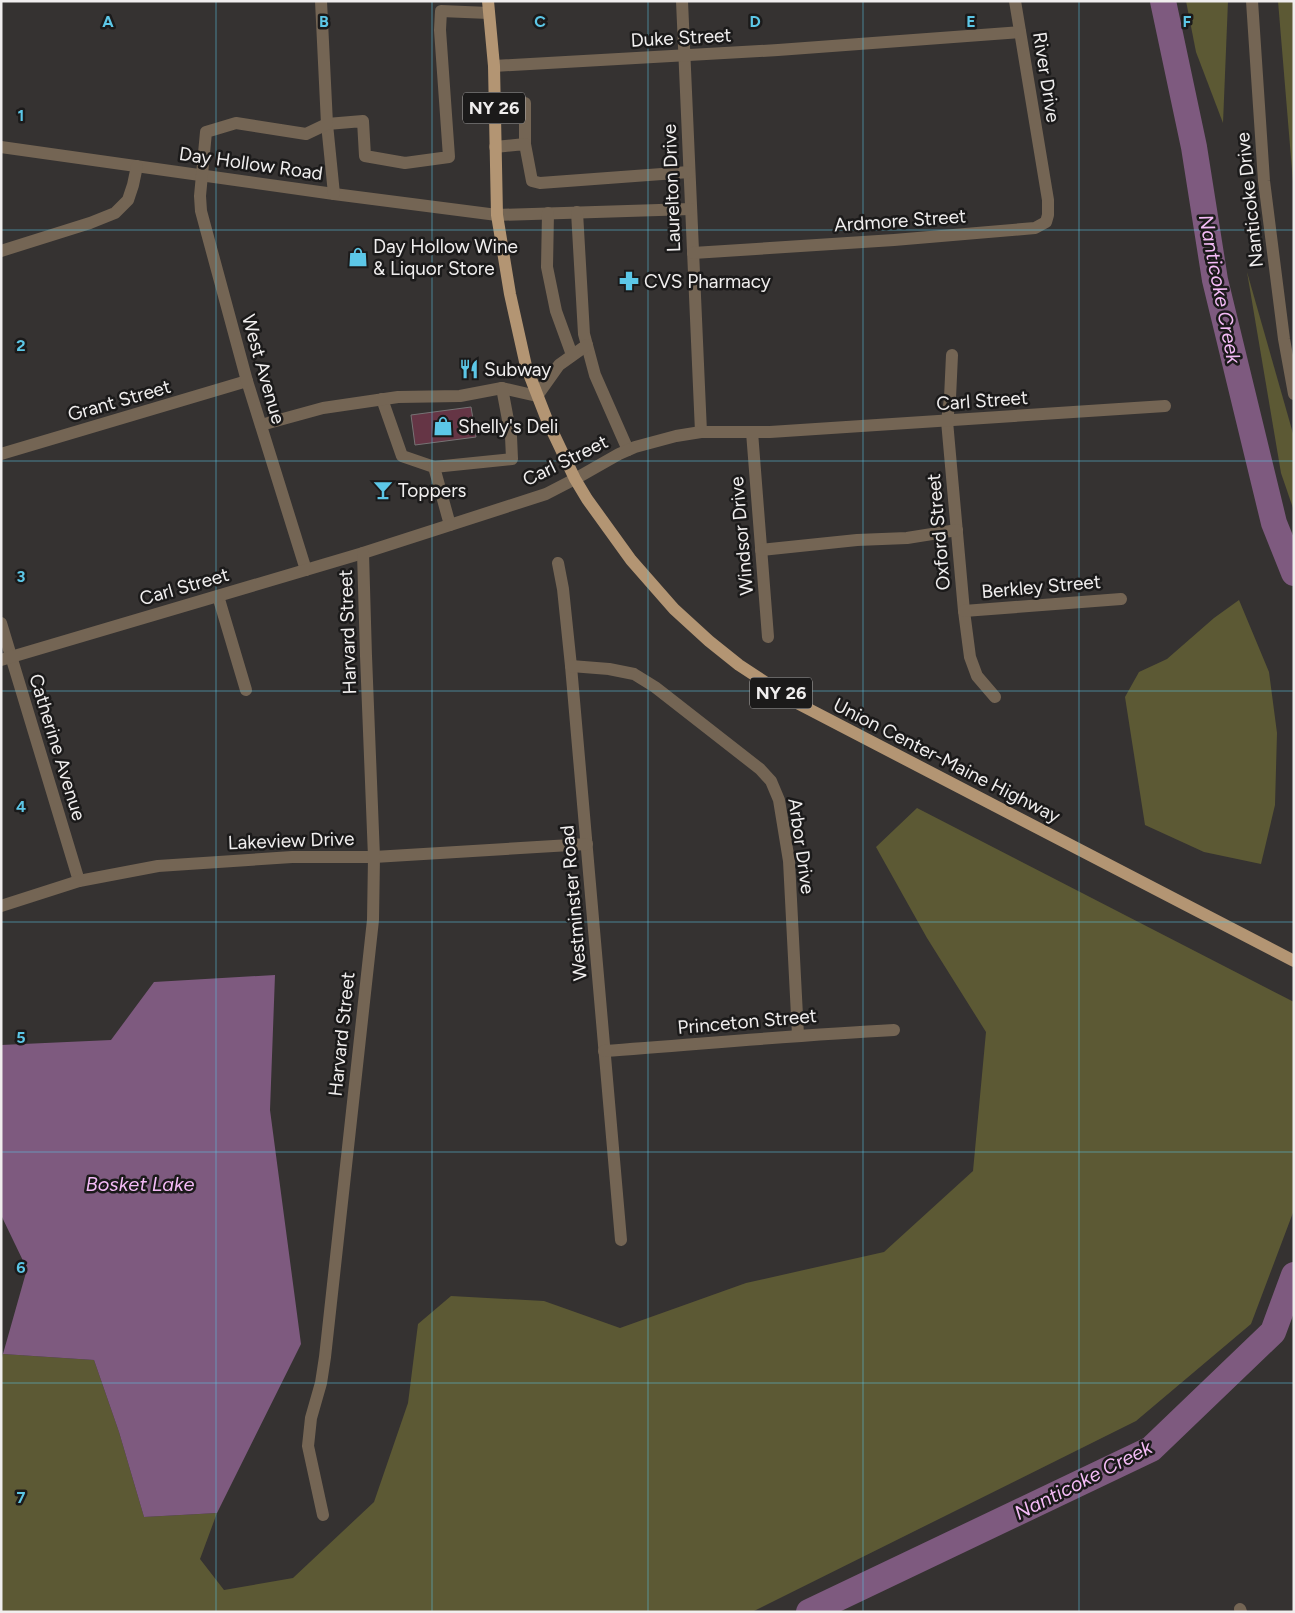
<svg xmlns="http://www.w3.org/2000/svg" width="1295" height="1613" viewBox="0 0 1295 1613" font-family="Figtree,sans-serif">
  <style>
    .green { fill: #5c5934 }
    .water { fill: #7e5a7f }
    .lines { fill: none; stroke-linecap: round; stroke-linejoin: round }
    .river { stroke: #7e5a7f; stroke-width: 26 }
    .building { fill: #653545; stroke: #767374 }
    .minor { stroke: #746554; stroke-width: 12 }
    .major { stroke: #b39573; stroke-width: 12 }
    .grid { fill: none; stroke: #5cc7e7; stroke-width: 1; stroke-opacity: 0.55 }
    .labels { text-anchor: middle; stroke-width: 5; stroke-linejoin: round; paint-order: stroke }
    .shield { fill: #1b1a1a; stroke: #b0aeae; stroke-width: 1 }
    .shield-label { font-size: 18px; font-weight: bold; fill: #f0eeee }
    .street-label { font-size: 19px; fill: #f0eeee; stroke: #1b1a1a }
    .poi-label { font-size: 19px; fill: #f0eeee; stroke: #1b1a1a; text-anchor: start }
    .water-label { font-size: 20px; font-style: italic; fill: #f4bbf6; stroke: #1b1a1a }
    .grid-label { font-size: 16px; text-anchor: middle; font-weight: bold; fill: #5cc7e7; stroke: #1b1a1a; stroke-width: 5; stroke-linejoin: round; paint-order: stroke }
  </style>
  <rect width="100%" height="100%" fill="#353231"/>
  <!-- green -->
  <g class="green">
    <polygon points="1186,1 1228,1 1223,123 1196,52"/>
    <polygon points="1278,1 1294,1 1294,194"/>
    <polygon points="1247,272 1294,437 1294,511 1281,473"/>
    <polygon points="1239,600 1269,672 1277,733 1275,805 1261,864 1204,852 1145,825 1125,697 1139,672 1167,659 1214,618"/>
    <polygon points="917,808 1294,1002 1294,1210 1251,1324 1136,1421 752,1612 1,1612 1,1362 3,1354 94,1360 119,1432 144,1517 217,1513 200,1559 224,1590 293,1578 374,1502 408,1403 418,1324 451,1296 544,1301 620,1328 746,1283 884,1252 973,1171 986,1032 927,938 876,847"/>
  </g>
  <!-- water -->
  <polygon class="water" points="275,975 270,1110 301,1344 217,1513 144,1517 119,1432 94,1360 3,1354 27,1269 1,1215 1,1045 111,1040 154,982"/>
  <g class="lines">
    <!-- river -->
    <g class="river">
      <polyline points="1163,1 1194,147 1215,280 1274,523 1294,573"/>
      <polyline points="809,1612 1151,1449 1273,1332 1294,1275"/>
    </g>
  </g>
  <!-- building -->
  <polygon class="building" points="471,407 476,437 415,445 411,415"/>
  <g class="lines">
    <!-- minor -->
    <g class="minor">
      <polyline points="682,1 701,432"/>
      <polyline points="1252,1 1264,181 1284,339 1294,394"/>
      <polyline points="494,66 778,50 1020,32"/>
      <polyline points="525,144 525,103"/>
      <polyline points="1,147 334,194 497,215 691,209"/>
      <polyline points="495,147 525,144 532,181 540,183 689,172"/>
      <polyline points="334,194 327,124 363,121 365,156 405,163 449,157 440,30 441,11 489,13"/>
      <polyline points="577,212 584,334 595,375 628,450"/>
      <polyline points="548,213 547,267 556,311 572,355"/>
      <polyline points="1,251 90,223 115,213 128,200 133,185 137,166"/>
      <polyline points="693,253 894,240 1035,228 1046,222 1048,215 1048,200 1015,1"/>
      <polyline points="952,355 950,398 947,421 964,611 970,657 977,676 995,697"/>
      <polyline points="382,399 402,456 434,467 450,525"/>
      <polyline points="261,425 323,408 398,397 460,396 502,388 537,396 559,365 587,345"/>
      <polyline points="752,432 768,637"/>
      <polyline points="1,454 247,381"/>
      <polyline points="434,467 512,459 511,436 502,388"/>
      <polyline points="761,550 857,540 907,538 957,530"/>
      <polyline points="558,563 563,589 571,666 621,1240"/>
      <polyline points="306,570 247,381 201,211 200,196 206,132 236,123 306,134 327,124 321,1"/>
      <polyline points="218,596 246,690"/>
      <polyline points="964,611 1121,599"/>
      <polyline points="1,623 79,881"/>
      <polyline points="1,660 363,553 546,494 575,479 619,454 635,447 676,436 701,432 770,432 1165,406"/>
      <polyline points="571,666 609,669 634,674 655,687 760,769 771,781 779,800 789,861 798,1035"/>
      <polyline points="1,906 79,881 158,866 292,857 374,857 587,844"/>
      <path d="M 604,1051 C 701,1044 797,1035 894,1030"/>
      <polyline points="323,1515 308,1446 311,1418 321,1383 325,1357 373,920 374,857 366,656 363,553"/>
      <polyline points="1240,1609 1241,1612"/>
    </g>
    <!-- major -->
    <polyline class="major" points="488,1 494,66 497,215 510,294 526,366 547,420 575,479 587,499 631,560 674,609 709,641 739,665 797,703 1294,961"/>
  </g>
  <!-- grid -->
  <path class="grid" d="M 216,1 L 216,1612M 432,1 L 432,1612M 648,1 L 648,1612M 863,1 L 863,1612M 1079,1 L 1079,1612M 1,230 L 1294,230M 1,461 L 1294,461M 1,691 L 1294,691M 1,922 L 1294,922M 1,1152 L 1294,1152M 1,1383 L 1294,1383"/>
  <!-- icons -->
  <defs>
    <symbol id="shop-bare" viewBox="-9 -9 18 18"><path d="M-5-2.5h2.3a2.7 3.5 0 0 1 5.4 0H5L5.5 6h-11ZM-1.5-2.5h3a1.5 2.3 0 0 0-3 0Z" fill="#5cc7e7" stroke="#1b1a1a" stroke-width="2.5" paint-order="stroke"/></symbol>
    <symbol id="pharmacy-bare" viewBox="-9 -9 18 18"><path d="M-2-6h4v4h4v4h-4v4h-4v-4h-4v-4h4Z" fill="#5cc7e7" stroke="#1b1a1a" stroke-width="2.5" paint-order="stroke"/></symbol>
    <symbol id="restaurant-bare" viewBox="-9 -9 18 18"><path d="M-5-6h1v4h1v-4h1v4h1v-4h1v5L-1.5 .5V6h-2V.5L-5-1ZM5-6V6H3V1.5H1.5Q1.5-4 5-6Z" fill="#5cc7e7" stroke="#1b1a1a" stroke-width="2.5" paint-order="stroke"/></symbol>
    <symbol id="bar-bare" viewBox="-9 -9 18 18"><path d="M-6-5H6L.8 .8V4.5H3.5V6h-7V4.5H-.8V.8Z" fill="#5cc7e7" stroke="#1b1a1a" stroke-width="2.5" paint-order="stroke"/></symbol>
  </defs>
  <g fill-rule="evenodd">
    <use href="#shop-bare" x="344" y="243" width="28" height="28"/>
    <use href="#pharmacy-bare" x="615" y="267" width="28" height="28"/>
    <use href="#restaurant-bare" x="455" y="355" width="28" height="28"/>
    <use href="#shop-bare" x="429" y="412" width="28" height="28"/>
    <use href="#bar-bare" x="369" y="476" width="28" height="28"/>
  </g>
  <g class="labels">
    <!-- shield labels -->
    <g class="shield">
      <rect x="463" y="92.5" width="62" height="31" rx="4"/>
      <rect x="750" y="677.5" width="62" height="31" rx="4"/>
    </g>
    <g class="shield-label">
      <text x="494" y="114">NY 26</text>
      <text x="781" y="699">NY 26</text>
    </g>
    <!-- street labels -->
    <g class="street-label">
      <text transform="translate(681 37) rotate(-3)" y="7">Duke Street</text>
      <text transform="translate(1047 77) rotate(81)" y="7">River Drive</text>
      <text transform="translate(251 163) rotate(8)" y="7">Day Hollow Road</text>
      <text transform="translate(671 188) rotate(-92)" y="7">Laurelton Drive</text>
      <text transform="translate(1249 200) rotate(-96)" y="7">Nanticoke Drive</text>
      <text transform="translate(900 220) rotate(-4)" y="7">Ardmore Street</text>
      <text transform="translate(264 369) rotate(74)" y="7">West Avenue</text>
      <text transform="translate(119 400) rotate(-16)" y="7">Grant Street</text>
      <text transform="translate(982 400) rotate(-4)" y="7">Carl Street</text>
      <text transform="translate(565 460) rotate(-26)" y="7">Carl Street</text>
      <text transform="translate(938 532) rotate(-95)" y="7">Oxford Street</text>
      <text transform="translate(741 536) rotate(-95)" y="7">Windsor Drive</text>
      <text transform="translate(184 586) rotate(-16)" y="7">Carl Street</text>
      <text transform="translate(1041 586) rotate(-5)" y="7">Berkley Street</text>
      <text transform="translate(347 632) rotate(-92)" y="7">Harvard Street</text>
      <text transform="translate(58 747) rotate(73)" y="7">Catherine Avenue</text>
      <text transform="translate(947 760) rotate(27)" y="7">Union Center-Maine Highway</text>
      <text transform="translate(291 840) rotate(-2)" y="7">Lakeview Drive</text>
      <text transform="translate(802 846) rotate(82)" y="7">Arbor Drive</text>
      <text transform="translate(573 903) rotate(-95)" y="7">Westminster Road</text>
      <text transform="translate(747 1021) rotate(-5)" y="7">Princeton Street</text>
      <text transform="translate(341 1034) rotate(-84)" y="7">Harvard Street</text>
    </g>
    <!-- poi labels -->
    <g class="poi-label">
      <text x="373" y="253">Day Hollow Wine<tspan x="373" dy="22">&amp; Liquor Store</tspan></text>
      <text x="644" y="288">CVS Pharmacy</text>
      <text x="484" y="376">Subway</text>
      <text x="458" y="433">Shelly's Deli</text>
      <text x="398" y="497">Toppers</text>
    </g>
    <!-- water labels -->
    <g class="water-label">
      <text transform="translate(1220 289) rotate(79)" y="7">Nanticoke Creek</text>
      <text x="140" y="1191">Bosket Lake</text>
      <text transform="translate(1083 1480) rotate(-27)" y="7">Nanticoke Creek</text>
    </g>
  </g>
  <g class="grid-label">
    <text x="108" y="27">A</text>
    <text x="324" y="27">B</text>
    <text x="540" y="27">C</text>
    <text x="755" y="27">D</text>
    <text x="971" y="27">E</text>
    <text x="1187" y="27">F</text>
    <text x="21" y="121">1</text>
    <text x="21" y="351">2</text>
    <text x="21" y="582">3</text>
    <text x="21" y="812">4</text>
    <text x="21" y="1043">5</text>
    <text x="21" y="1273">6</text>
    <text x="21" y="1503">7</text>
  </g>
  <!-- border -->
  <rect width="1295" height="1613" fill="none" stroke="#f0eeee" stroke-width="5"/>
</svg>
